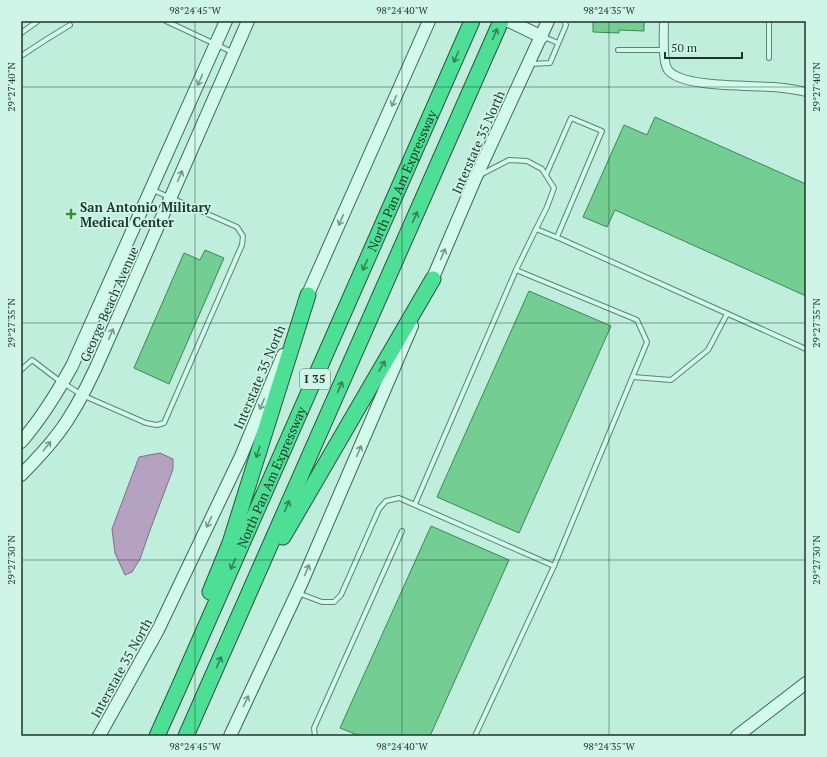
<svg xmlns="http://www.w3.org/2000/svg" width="827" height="757" viewBox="0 0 827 757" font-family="'PT Serif',serif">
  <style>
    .water { fill: #b5a2c0; stroke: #826a8d }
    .building { fill: #74cd93; stroke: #3d8655 }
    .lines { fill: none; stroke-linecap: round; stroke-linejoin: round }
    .lane-casing { stroke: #57876d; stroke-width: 6 }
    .street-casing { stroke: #57876d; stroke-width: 10 }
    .secondary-casing { stroke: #3b684f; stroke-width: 14 }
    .highway-casing { stroke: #2c543c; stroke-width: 17 }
    .lane { stroke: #d2f9eb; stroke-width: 4 }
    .street { stroke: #d2f9eb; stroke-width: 8 }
    .secondary { stroke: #d2f9eb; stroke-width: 12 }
    .highway { stroke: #4edf96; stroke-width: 15 }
    .rail { stroke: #1c3627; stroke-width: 3; stroke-dasharray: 7 7; stroke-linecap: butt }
    .oneway { stroke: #328259 }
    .oneway2 { stroke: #779889 }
    .ticks { fill: none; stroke: #1c3627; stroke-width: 1; stroke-opacity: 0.45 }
    .poi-dot { fill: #2f9627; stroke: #cff5e8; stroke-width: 1.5 }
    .labels { text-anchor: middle; stroke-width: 3.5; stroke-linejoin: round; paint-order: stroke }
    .shield { fill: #cff5e8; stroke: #526f61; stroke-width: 1 }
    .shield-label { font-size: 12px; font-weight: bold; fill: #1c3627 }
    .street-label { font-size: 13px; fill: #1c3627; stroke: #cff5e8 }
    .poi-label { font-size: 13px; font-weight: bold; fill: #1c3627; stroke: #cff5e8; text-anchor: start }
    .neatline { fill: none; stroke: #1c3627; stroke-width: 1.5 }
    .ticks-label { font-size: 10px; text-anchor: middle; fill: #1c3627 }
  </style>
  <rect width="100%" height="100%" fill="#bfeedd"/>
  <!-- water -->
  <polygon class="water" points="160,453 173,459 173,469 149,533 140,559 132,572 125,575 115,553 112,529 139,457"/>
  <!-- building -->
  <g class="building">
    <polygon points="593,21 644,21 644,31 619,30 619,33 593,32"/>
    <polygon points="655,117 806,184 806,296 615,210 607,227 583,217 624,125 647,135"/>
    <polygon points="205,250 224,258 169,384 134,368 184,253 200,260"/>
    <polygon points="529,291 611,326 519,533 437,497"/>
    <polygon points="431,526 509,560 430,736 360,736 340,728"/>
  </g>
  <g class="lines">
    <defs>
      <g id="lane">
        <polyline points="166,21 232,52"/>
        <polyline points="769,21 769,58"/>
        <polyline points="21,33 38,21"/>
        <polyline points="544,37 558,43"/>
        <polyline points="618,50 664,50"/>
        <polyline points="21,56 47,39 70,25"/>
        <polyline points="530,64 550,63 566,25 564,21"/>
        <polyline points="480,175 509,160 527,161 542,169 554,188 547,207 536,229 561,239 806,349"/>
        <polyline points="546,175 571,118 602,131 557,237"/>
        <polyline points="516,270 536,229"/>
        <polyline points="21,370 32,360 57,379 82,395 146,423 157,425 164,423 242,245 243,236 237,227 153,190"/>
        <polyline points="633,377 671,380 708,350 727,314"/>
        <polyline points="298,593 322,602 334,602 341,595 379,509 386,501 399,498 554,566 647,342 637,320 516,270 415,504"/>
        <polyline points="315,736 314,728 402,531"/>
        <polyline points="475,736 554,566"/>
      </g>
      <path id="street" d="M 664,21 C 664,32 662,62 668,70 C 682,88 750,85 773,87 C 784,88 795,89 806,92"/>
      <g id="secondary">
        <polyline points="509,21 542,37"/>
        <polyline points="429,287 476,177 548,21"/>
        <polyline points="304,303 429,21"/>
        <path d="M 21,442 C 41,419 57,393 72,366 L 226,21"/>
        <path d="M 21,475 C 38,458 54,441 67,421 C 82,398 94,373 105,347 L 248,21"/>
        <polyline points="99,736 158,630 241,456 283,355"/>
        <polyline points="230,736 302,582 412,326"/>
        <polyline points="737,736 806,683"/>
      </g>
      <g id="highway">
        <polyline points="283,537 433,279"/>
        <polyline points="210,592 230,543 308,295"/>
        <path id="s1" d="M 157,736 L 179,687 L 472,21"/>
        <polyline points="186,736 501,21"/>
      </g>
    </defs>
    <!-- lane casing -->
    <use href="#lane" class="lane-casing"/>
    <!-- street casing -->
    <use href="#street" class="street-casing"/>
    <!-- secondary casing -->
    <use href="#secondary" class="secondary-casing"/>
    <!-- highway casing -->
    <use href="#highway" class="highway-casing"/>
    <!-- lane -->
    <use href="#lane" class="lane"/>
    <!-- street -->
    <use href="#street" class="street"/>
    <!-- secondary -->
    <use href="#secondary" class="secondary"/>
    <!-- highway -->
    <use href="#highway" class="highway"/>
    <!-- rail -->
    <polyline class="rail" points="805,736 806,735"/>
  </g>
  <!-- one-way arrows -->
  <defs><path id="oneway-shaft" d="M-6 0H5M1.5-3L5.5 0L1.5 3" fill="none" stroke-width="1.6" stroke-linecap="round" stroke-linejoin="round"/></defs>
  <g class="oneway">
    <use href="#oneway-shaft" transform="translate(495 34) rotate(-66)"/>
    <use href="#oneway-shaft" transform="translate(456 57) rotate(114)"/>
    <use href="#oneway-shaft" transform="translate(415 217) rotate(-66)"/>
    <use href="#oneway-shaft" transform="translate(365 265) rotate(114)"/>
    <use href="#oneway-shaft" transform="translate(382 366) rotate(-60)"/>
    <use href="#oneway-shaft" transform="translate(340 387) rotate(-66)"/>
    <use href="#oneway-shaft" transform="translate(258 452) rotate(108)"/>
    <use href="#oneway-shaft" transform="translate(287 506) rotate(-66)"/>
    <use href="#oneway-shaft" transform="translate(233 564) rotate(114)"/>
    <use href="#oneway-shaft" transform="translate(219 662) rotate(-66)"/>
  </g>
  <g class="oneway2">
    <use href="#oneway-shaft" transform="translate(200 80) rotate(114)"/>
    <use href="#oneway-shaft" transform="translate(394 101) rotate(114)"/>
    <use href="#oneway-shaft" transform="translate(180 176) rotate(-66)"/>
    <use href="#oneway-shaft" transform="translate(341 220) rotate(114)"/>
    <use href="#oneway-shaft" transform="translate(443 254) rotate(-67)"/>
    <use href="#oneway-shaft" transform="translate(111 334) rotate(-66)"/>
    <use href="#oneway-shaft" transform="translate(262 404) rotate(113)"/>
    <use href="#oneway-shaft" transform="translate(47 446) rotate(-52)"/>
    <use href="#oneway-shaft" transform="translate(359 451) rotate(-67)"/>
    <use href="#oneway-shaft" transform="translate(209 522) rotate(115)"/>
    <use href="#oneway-shaft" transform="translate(307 570) rotate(-67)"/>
    <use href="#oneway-shaft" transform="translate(246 701) rotate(-65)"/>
  </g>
  <!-- ticks -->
  <path class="ticks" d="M 195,21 L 195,736M 402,21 L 402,736M 609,21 L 609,736M 21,87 L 806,87M 21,323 L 806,323M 21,560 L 806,560"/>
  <!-- markers -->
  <path class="poi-dot" d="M69 208h4v4h4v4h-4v4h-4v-4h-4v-4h4z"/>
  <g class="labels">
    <!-- shield labels -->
    <rect class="shield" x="300" y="369" width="30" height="20" rx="3"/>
    <g class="shield-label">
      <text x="315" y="383">I 35</text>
    </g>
    <!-- street labels -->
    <g class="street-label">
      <text transform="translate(478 142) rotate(-66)" y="5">Interstate 35 North</text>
      <text dy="5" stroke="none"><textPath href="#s1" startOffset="607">North Pan Am Expressway</textPath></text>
      <text transform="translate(109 304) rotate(-66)" y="5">George Beach Avenue</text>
      <text transform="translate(259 377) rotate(-67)" y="5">Interstate 35 North</text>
      <text dy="5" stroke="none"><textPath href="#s1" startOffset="283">North Pan Am Expressway</textPath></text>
      <text transform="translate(121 668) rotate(-61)" y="5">Interstate 35 North</text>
    </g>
    <!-- poi labels -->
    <g class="poi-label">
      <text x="80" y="212">San Antonio Military<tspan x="80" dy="15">Medical Center</tspan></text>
    </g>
  </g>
  <!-- border -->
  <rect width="827" height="757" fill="none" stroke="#cff5e8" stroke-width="44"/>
  <!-- scale -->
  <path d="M665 52v6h77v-6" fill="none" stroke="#1c3627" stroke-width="2"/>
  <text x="671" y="52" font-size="12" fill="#1c3627" stroke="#cff5e8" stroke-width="3" paint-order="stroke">50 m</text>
  <rect x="22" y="22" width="783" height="713" class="neatline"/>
  <g class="ticks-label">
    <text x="195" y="14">98°24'45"W</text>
    <text x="402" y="14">98°24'40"W</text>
    <text x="609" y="14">98°24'35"W</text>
    <text transform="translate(11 87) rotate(-90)" y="4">29°27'40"N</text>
    <text transform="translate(816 87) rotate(-90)" y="4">29°27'40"N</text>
    <text transform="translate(11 323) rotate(-90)" y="4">29°27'35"N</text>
    <text transform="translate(816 323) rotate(-90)" y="4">29°27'35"N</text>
    <text transform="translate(11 560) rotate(-90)" y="4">29°27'30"N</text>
    <text transform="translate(816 560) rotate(-90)" y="4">29°27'30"N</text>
    <text x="195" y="750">98°24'45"W</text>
    <text x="402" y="750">98°24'40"W</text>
    <text x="609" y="750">98°24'35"W</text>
  </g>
</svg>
